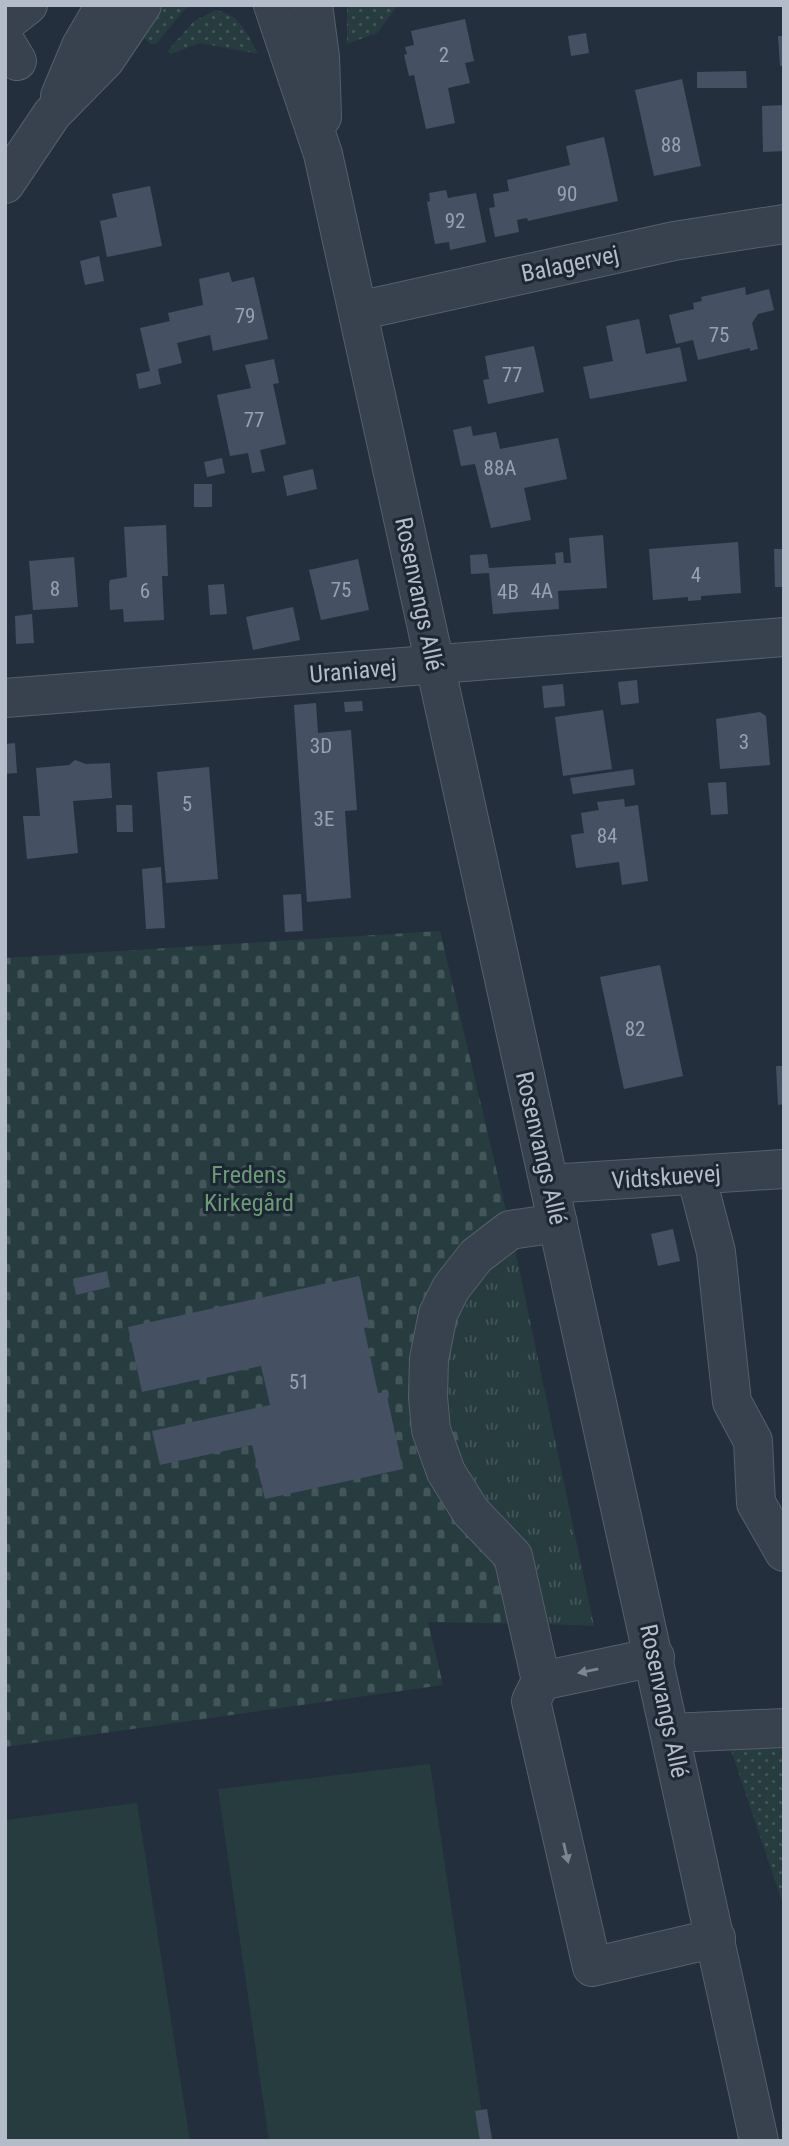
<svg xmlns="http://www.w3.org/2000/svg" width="789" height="2146" viewBox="0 0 789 2146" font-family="'Roboto Condensed',sans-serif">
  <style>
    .grass { fill: url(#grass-dots) }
    .cemetery { fill: url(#cemetery-stones) }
    .park { fill: url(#park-tufts) }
    .pitch { fill: #263c3f }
    .building { fill: #455162 }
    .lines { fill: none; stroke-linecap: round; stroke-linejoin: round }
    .minor-casing { stroke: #565f6c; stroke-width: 40 }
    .minor { stroke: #38414e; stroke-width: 38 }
    .oneway { fill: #7c8592 }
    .labels { text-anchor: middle; stroke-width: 6; stroke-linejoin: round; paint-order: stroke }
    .number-label { font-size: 21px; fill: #98a1af }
    .street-label { font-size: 24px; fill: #b4bcc9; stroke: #1d2633 }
    .park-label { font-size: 24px; fill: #6b9a76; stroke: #1d2633 }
  </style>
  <defs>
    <pattern id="grass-dots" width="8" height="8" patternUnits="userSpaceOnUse" patternTransform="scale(1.75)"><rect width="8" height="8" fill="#263c3f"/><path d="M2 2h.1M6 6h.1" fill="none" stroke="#435659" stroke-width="1.8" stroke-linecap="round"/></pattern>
    <pattern id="cemetery-stones" width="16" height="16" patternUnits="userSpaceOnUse" patternTransform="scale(1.75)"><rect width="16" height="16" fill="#263c3f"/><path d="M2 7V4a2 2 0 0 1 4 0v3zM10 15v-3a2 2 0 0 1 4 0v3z" fill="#435659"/></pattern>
    <pattern id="park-tufts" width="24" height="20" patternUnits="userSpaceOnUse" patternTransform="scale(1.75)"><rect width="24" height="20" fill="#263c3f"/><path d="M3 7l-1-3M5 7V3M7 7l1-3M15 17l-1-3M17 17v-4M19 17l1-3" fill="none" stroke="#435659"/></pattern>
  </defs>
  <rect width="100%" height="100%" fill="#242f3e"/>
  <!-- grass -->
  <g class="grass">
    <polygon points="161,5 193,5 185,9 156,44 151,44 138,33"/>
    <polygon points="347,5 398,5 377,33 347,44"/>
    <path d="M 215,10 C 241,15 246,32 258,54 L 200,43 L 171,54 L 167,52 L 193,22 Z"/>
    <polygon points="784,1747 784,1907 731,1750"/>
  </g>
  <!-- cemetery -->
  <polygon class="cemetery" points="440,931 515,1249 467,1303 450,1343 444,1376 464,1461 546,1624 428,1622 443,1685 5,1747 5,958"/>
  <!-- park -->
  <polygon class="park" points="515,1249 594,1626 546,1624 464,1461 444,1376 450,1343 467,1303"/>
  <!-- pitch -->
  <g class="pitch">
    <polygon points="430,1764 486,2141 269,2141 218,1789"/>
    <polygon points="137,1803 190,2141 5,2141 5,1820"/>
  </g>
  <!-- building -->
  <g class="building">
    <polygon points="465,19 474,61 465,63 470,83 448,88 455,123 426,129 414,75 409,76 404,55 407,54 405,47 414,45 411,31"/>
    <polygon points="586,33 589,53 571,56 568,36"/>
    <polygon points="778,36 784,36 784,66 780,66"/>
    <polygon points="746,71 747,88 697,88 697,72"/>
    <polygon points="682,79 701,166 654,176 635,90"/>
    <polygon points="784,105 784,151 763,152 762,106"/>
    <polygon points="604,137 618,201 528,221 527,218 517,220 519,232 495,237 489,208 495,207 493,194 509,191 507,180 570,165 566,146"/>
    <polygon points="150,186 162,246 107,257 100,221 117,217 112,194"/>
    <polygon points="446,190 448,198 476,193 486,242 450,250 449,242 435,244 427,202 430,201 429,193"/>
    <polygon points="99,256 104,281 85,285 80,261"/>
    <polygon points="229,272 232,282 254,277 268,339 213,351 210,335 177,343 182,363 158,369 161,384 139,389 136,374 150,371 140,328 170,321 168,313 203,305 199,279"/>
    <polygon points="745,287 746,295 769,289 774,310 758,314 752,323 758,349 750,351 750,348 698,360 693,340 676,344 669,315 694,309 693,303 702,301 701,297"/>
    <polygon points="639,319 646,354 680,347 687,381 590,399 583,367 613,361 606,326"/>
    <polygon points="534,346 544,392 488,404 483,380 489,379 485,356"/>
    <polygon points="274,359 279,383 273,384 286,444 260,450 265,471 252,473 248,453 230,456 217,395 251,388 245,365"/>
    <polygon points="471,426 473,436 496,432 500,449 558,438 567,479 524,488 531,520 491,528 475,464 461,466 453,430"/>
    <polygon points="222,458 225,473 207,477 204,462"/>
    <polygon points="313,469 317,489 287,496 283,476"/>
    <rect x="194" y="484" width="18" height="23"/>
    <polygon points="166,525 168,576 162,576 164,620 124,622 123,609 110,610 109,584 110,580 127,577 124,527"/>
    <polygon points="603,535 607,588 558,591 559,609 493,614 489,573 471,574 470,555 487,554 489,568 556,564 555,553 563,552 564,563 571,563 569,538"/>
    <polygon points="738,542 741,593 701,596 701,600 688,601 688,597 653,600 649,549"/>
    <polygon points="774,549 784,549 784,587 775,587"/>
    <polygon points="74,557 78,607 33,610 29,561"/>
    <polygon points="358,559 369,610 321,620 309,570"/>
    <polygon points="224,584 227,614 210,615 208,585"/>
    <polygon points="293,607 300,640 253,650 246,617"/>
    <polygon points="32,614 34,643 16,644 15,616"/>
    <polygon points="637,680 639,703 621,705 618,682"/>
    <polygon points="563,684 565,706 544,708 542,686"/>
    <polygon points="362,701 363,711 345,712 344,702"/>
    <polygon points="316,703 318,733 351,730 357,810 345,811 351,898 307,902 294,705"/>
    <polygon points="603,710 612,769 563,776 555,717"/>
    <polygon points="760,712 766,716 770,765 720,769 716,719"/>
    <polygon points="15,743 17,773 5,774 5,744"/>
    <polygon points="75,760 86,764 110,763 112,798 73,801 78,853 27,859 23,816 40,816 36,768 69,765"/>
    <polygon points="209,767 218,879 166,883 157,772"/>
    <polygon points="633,769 635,785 573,794 570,778"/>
    <polygon points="726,782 728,814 711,815 708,783"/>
    <polygon points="624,799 625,807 638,805 648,881 622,885 619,862 576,868 571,835 584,833 581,813 599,810 597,802"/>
    <polygon points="116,805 132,805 133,832 117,832"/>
    <polygon points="161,867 165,928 146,929 142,869"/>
    <polygon points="301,894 303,931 285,932 283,895"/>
    <polygon points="660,965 683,1076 624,1089 600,977"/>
    <polygon points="776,1066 784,1066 784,1104 778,1105"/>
    <polygon points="673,1229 680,1261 658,1266 651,1234"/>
    <polygon points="107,1271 110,1287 76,1295 73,1279"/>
    <polygon points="359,1276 370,1327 364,1328 378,1393 386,1392 403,1469 265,1499 252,1445 160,1465 152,1431 270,1405 261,1366 142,1392 128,1327"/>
    <polygon points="487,2109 492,2139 480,2141 475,2111"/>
  </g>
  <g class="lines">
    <defs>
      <g id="minor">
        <polyline points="273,5 323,154 759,2141"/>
        <polyline points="313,5 320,57 322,117"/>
        <polyline points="5,23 28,5"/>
        <polyline points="5,41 17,61"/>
        <polyline points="60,96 81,46 105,5"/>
        <polyline points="5,184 52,114 105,60 142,5"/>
        <polyline points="358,311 674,241 784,224"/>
        <polyline points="5,698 784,637"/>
        <polyline points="696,1175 716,1252 732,1402 753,1441 756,1503 784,1552"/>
        <polyline points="549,1184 784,1169"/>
        <polyline points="655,1657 541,1681 531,1701 592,1967 716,1938"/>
        <polyline points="541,1681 513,1556 471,1512 446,1472 431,1430 428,1397 429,1359 438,1314 451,1288 476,1256 510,1230 558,1223"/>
        <polyline points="671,1733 784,1728"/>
      </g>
    </defs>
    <!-- minor casing -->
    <use href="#minor" class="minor-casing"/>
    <!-- minor -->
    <use href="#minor" class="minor"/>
  </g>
  <!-- one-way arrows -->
  <defs><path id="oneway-solid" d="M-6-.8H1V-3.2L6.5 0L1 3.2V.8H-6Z" transform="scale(1.75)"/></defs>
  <g class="oneway">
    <use href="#oneway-solid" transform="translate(588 1671) rotate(168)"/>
    <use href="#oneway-solid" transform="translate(566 1853) rotate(77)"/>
  </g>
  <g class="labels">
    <!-- number labels -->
    <g class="number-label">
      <text x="444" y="62">2</text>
      <text x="671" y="152">88</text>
      <text x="567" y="201">90</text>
      <text x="455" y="228">92</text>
      <text x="245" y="323">79</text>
      <text x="719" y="342">75</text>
      <text x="512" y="382">77</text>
      <text x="254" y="427">77</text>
      <text x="500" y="475">88A</text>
      <text x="696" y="582">4</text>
      <text x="55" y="596">8</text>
      <text x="341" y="597">75</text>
      <text x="145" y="598">6</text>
      <text x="542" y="598">4A</text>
      <text x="508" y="599">4B</text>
      <text x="744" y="749">3</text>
      <text x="321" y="753">3D</text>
      <text x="187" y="811">5</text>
      <text x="324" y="826">3E</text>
      <text x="607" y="843">84</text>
      <text x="635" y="1036">82</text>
      <text x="299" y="1389">51</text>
    </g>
    <!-- street labels -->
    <g class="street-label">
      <text transform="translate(570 264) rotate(-12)" y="8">Balagervej</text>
      <text transform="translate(419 594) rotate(78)" y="8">Rosenvangs Allé</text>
      <text transform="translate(353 671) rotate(-5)" y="8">Uraniavej</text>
      <text transform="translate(541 1148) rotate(77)" y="8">Rosenvangs Allé</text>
      <text transform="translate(666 1177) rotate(-4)" y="8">Vidtskuevej</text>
      <text transform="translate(664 1701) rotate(78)" y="8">Rosenvangs Allé</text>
    </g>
    <!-- park labels -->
    <g class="park-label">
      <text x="249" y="1183">Fredens<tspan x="249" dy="28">Kirkegård</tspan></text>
    </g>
  </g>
  <!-- border -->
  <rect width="789" height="2146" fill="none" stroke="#b4bcc9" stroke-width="14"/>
</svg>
